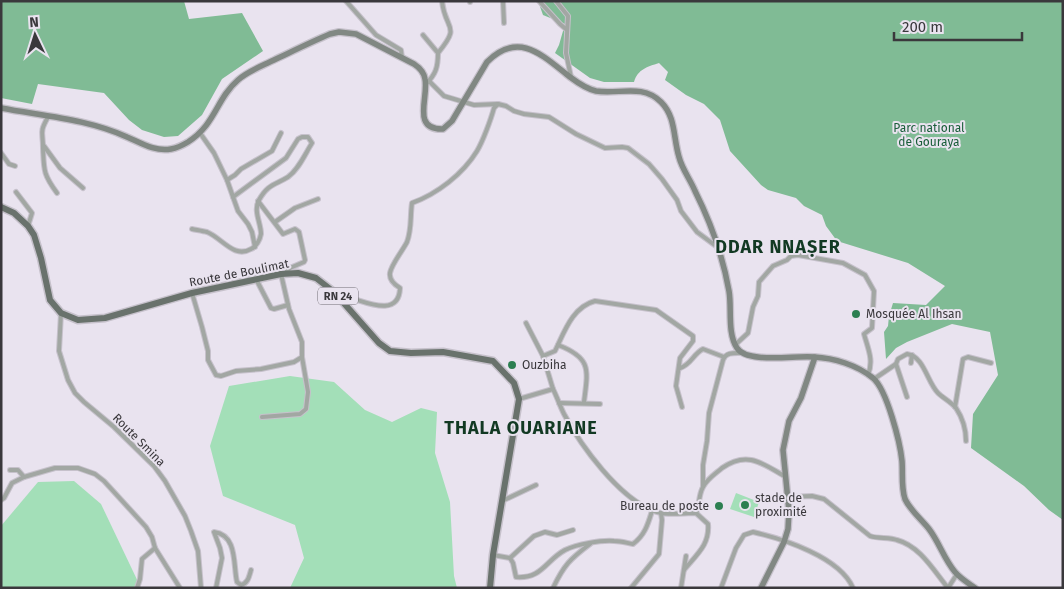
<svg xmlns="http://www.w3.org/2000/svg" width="1064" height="589" viewBox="0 0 1064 589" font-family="'Fira Sans',sans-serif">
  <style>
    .green { fill: #a3dfb8 }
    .forest { fill: #80bb95 }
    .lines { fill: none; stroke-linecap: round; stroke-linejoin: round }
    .street-casing { stroke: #c6c1cb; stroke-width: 6 }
    .secondary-casing { stroke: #c6c1cb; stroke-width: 8 }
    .primary-casing { stroke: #c6c1cb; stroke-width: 9 }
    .street { stroke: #a2a7a3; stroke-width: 4 }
    .secondary { stroke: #818883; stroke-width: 5.5 }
    .primary { stroke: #69726c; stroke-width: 6 }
    .poi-dot { fill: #2c7f51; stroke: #e9e3ef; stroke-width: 2 }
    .labels { text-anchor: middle; stroke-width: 4; stroke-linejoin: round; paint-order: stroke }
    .shield { fill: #e9e3ef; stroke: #6e6b72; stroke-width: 1 }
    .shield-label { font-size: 11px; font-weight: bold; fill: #3a383c }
    .park-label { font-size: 12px; fill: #1a5e3a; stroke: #e9e3ef }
    .street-label { font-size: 12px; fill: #3a383c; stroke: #e9e3ef }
    .poi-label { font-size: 12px; fill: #3a383c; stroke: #e9e3ef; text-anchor: start }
    .district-label { font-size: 18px; font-weight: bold; letter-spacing: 1px; fill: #123923; stroke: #e9e3ef }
  </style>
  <rect width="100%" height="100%" fill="#e9e3ef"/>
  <!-- green -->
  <g class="green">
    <polygon points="290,376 334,382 365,410 392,422 421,408 437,412 435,453 450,502 454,576 457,588 290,588 304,558 295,525 223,496 210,446 229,386"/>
    <polygon points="74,481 101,504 141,588 1,588 1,526 38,482"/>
    <polygon points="736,493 759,502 754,517 730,509"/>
  </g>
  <!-- forest -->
  <g class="forest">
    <polygon points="1,1 184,1 189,19 242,13 263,51 222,79 202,115 178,136 164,137 142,130 129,120 104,93 38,84 32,104 1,98"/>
    <path d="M 538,1 L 1063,1 L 1063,520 L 1049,510 L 1024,486 L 971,448 L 973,414 L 998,375 L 990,332 L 952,324 L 907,342 L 896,348 L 886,359 L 884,332 L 888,326 L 889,316 L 893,303 L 926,305 L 945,286 L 908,263 L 837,241 L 826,226 L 822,215 L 804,206 L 796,198 L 768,190 L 761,185 L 730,151 L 720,120 L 704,104 L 686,95 L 665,80 L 668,72 L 659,63 C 647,67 638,69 634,82 L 604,82 L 590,78 L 555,53 L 559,45 L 565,24 L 543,15 Z"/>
  </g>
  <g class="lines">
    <defs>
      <g id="street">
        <polyline points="346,1 376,35 401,50 402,58"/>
        <polyline points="503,1 504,23"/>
        <polyline points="539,1 560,24 567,30"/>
        <polyline points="556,1 568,16 566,53 571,77"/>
        <polyline points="470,2 470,1"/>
        <polyline points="423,35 438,53"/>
        <polyline points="429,81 444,96 474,105 498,104"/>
        <path d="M 426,84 C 436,74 438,67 438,53 C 462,24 445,31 442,1"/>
        <path d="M 48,117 C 39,133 43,131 43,148 C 44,170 43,174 57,193"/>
        <polyline points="200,133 214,153 227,180 238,211 248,224 252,232 255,247"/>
        <polyline points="44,146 60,168 83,188"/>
        <polyline points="1,153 9,164 15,166"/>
        <polyline points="227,180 235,175 241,169 272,151 281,133"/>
        <polyline points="16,192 32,213 28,226"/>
        <polyline points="258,201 283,234 295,229 299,232 305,260 304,262 290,268 285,273"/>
        <polyline points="275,222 295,208 318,199"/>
        <path d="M 192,229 C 197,230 203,231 207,232 C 222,238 234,259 251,249 C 256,247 260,240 261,234 C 261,223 253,211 259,200 C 268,184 275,185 288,177 C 299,169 305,154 312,143 L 308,137 L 302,137 L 298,139 L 286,158 L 233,197"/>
        <polyline points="256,279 271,308 274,309 288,305"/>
        <polyline points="192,293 202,327 208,351 208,360 216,375 221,376 236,371 261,369 294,362 302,357 302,342 289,309 281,274"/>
        <path d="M 343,303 L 351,298 C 368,303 399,317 400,288 C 395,285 389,280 390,273 C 391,265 403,250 407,242 C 412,229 410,216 412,203 C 437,194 463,174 477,151 C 483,141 491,119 494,108 L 498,104 L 506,106 L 514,111 L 524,114 L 549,117 L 576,134 L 605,148 L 622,147 L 628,148 L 649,164 L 662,179 L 677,200 L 681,211 L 697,232 L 716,246"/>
        <polyline points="61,313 59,351 68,380 75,393 84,402 114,427 154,466 165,481 185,516 191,531 198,551 201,588"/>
        <polyline points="526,323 543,356 553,389"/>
        <path d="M 558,345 C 592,358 588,370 584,402"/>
        <path d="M 735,345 L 748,333 L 753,307 L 758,296 L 759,282 L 773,266 L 787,260 L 791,256 L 798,255 L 843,263 L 865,275 L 874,291 L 872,328 L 864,334 C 868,349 874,360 868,375"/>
        <path d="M 543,356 L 555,351 C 564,333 572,307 595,301 L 656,310 L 693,336 L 693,341 L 680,358 L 676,386 L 682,407"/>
        <polyline points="911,363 912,355"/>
        <polyline points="896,364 907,397"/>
        <path d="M 680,368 C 691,365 693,354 703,349 L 724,357"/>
        <path d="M 874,379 L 896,364 L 898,359 L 907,354 C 924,356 927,382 938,393 C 943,398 951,402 956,408 C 962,417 966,430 966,441"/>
        <path d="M 519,399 L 553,389 C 557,397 560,406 564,414 C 581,446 619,498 654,511 C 666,516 682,513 696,513 L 708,524 C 710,545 696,555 684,570"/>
        <polyline points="559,403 600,404"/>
        <polyline points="955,407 963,359 968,357 991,363"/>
        <polyline points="262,417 300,414 306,409 308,392 302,357"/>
        <polyline points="10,470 18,470 24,477"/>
        <path d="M 703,486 L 703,465 L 707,441 L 709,413 L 723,360 C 726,352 734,353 741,353"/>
        <path d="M 788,497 L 812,496 L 824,499 L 870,536 C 879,539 889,537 897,540 C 920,546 934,571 948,588 L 957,574"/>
        <polyline points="1,500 4,498 12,483 24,477 55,468 78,468 95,474 104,481 146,527 152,537 155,548 180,588"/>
        <polyline points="502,501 536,485"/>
        <path d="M 696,513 C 700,505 698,496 703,487 C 707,479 715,474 722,468 C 748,450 763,464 786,477"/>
        <path d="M 493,555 L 510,558 L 513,563 L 516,577 C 542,579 545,561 565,550 C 577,544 601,540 614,541 C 621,541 627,543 633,544 C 645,535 648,524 652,511"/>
        <polyline points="510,558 534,536 545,532 557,535 573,530"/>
        <polyline points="137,588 140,579 142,559 155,548"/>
        <path d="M 216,588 L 222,558 L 220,548 L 214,532 C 238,535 233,566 237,582 L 241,585 C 248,583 249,577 251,570"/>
        <path d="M 553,588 C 564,565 570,559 590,544"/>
        <polyline points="631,588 659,554 662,520 661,513"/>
        <polyline points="681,588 686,556"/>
        <path d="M 721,588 L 736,548 L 744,535 L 753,532 C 783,539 840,557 853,588"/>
      </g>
      <g id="secondary">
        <path d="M 1,108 C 43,116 88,119 127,137 C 141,143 155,152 171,149 C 177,148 183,145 188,142 C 216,124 216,99 238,80 C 248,71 262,66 274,60 C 293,51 311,42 330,34 L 339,32 L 356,34 L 414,64 C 420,68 424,72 425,79 C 429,97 411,130 443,129 L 452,121 L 487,62 C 519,30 543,56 570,77 C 578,83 587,89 596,91 C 618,95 642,83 661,102 C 676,117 673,137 679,157 C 682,169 690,179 695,191 C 710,221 723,257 729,291 C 732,308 727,333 737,348 C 747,364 796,355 814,357 C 834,358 857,365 873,378 C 887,390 900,442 902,461 C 903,474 901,487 905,499 C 910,510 921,519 929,529 C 939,542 944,559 955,572 C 960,578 968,583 975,588"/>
        <polyline points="761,588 784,542 788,529 789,511 783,450 789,421 801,398 815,357"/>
      </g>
      <polyline id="primary" points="1,207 14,213 28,226 34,235 41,258 50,300 61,313 78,320 105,318 192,293 281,274 298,273 316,278 334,292 379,343 390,351 411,353 443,352 493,361 514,383 519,399 493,555 490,588"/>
    </defs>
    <!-- street casing -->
    <use href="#street" class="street-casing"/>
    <!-- secondary casing -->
    <use href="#secondary" class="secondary-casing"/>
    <!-- primary casing -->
    <use href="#primary" class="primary-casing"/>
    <!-- street -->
    <use href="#street" class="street"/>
    <!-- secondary -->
    <use href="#secondary" class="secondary"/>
    <!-- primary -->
    <use href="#primary" class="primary"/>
  </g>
  <!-- markers -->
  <g class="poi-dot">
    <circle cx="856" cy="314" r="5"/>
    <circle cx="512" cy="365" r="5"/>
    <circle cx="745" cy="505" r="5"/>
    <circle cx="719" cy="506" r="5"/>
  </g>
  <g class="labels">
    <!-- shield labels -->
    <rect class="shield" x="318" y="287.5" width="40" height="17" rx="4"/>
    <g class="shield-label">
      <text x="338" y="300">RN 24</text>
    </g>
    <!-- park labels -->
    <g class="park-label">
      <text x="929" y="132">Parc national<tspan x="929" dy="14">de Gouraya</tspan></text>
    </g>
    <!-- street labels -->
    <g class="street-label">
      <text transform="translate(239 273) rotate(-11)" y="4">Route de Boulimat</text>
      <text transform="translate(139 440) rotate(45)" y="4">Route Smina</text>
    </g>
    <!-- poi labels -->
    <g class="poi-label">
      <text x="866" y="318">Mosquée Al Ihsan</text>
      <text x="522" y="369">Ouzbiha</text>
      <text x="755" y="502">stade de<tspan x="755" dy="14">proximité</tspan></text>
      <text x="709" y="510" text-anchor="end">Bureau de poste</text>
    </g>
    <!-- district labels -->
    <g class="district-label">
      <text x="778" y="253">DDAR NNAṢER</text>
      <text x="521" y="434">THALA OUARIANE</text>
    </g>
  </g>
  <!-- border -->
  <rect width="1064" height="589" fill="none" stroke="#3a383c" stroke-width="5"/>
  <!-- north arrow -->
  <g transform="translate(35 35) rotate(356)" stroke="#e9e3ef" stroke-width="4" paint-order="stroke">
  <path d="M0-4L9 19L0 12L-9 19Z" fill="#3a383c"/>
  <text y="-8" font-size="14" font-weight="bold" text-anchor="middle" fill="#3a383c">N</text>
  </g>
  <!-- scale -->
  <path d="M894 32v8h128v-8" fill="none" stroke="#3a383c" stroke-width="2.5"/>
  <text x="902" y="32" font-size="15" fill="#3a383c" stroke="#e9e3ef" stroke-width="4" paint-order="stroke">200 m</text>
</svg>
